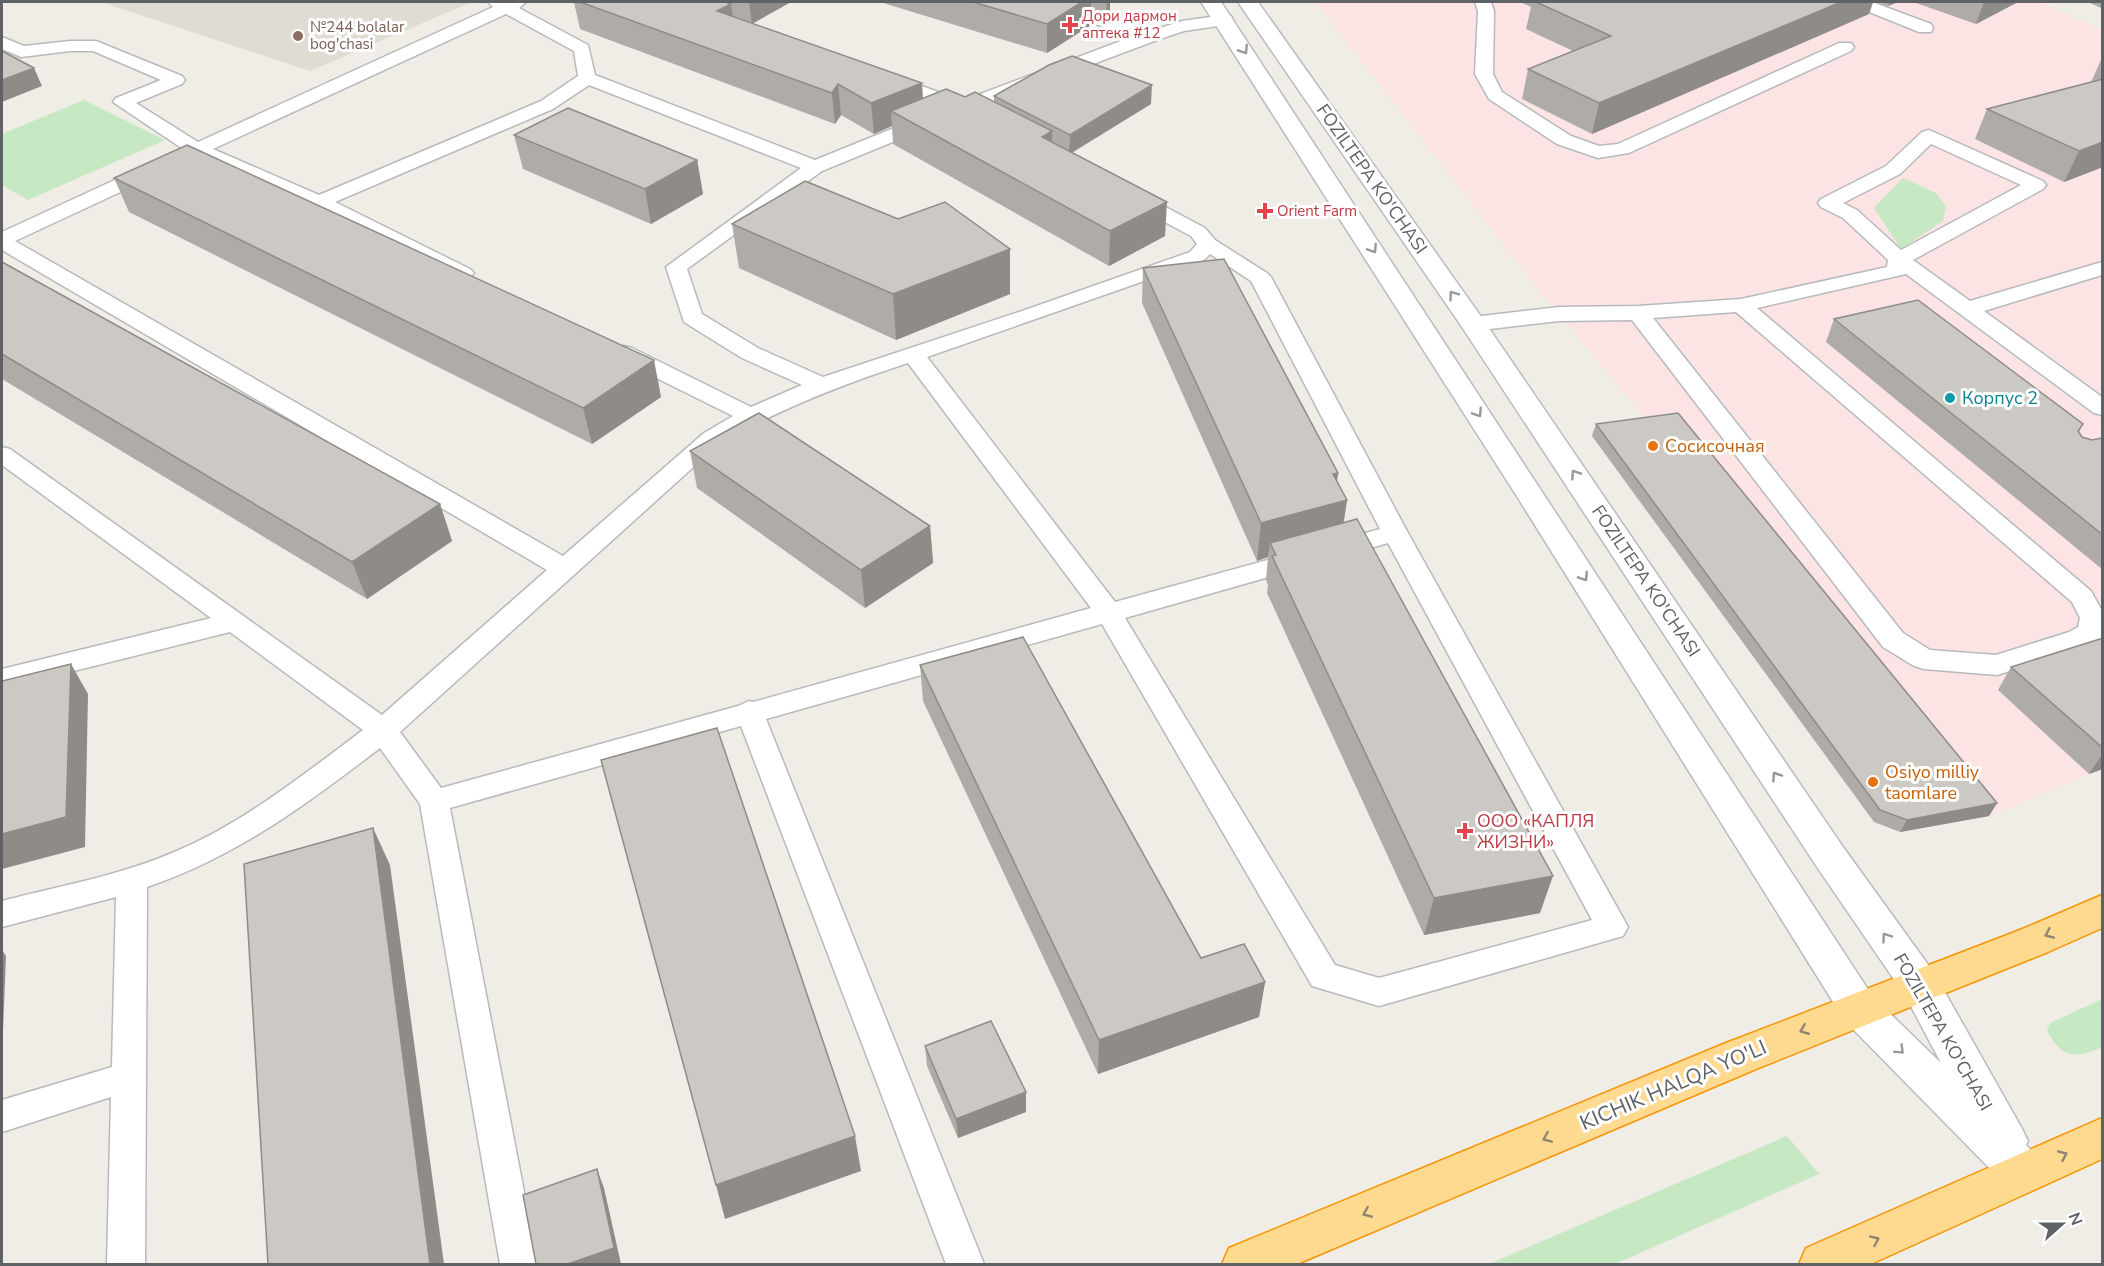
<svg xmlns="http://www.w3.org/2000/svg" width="2104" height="1266" viewBox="0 0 2104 1266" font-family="'Nunito Sans',sans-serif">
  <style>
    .education { fill: #e0dcd4 }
    .medical { fill: #fce4e4 }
    .green { fill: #c6e8c3 }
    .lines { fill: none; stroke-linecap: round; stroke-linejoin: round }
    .lane-casing { stroke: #b7b9bd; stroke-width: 3 }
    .secondary-casing { stroke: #b8bbc0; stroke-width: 3 }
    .highway-casing { stroke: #f69500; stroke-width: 3 }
    .lane { fill: #fff; fill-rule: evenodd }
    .secondary { fill: #fff; fill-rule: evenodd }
    .highway { fill: #fed990; fill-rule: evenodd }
    .wall { fill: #afaca8 }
    .shaded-wall { fill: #8f8c88 }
    .building { fill: #ccc8c3; stroke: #8f8c88; stroke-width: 1.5 }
    .oneway { stroke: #96999c }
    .oneway2 { stroke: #8e8673 }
    .health-dot { fill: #e0444e; stroke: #fff; stroke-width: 2 }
    .education-dot { fill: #8d6e63; stroke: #fff; stroke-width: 2 }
    .culture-dot { fill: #0f9aa8; stroke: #fff; stroke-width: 2 }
    .food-dot { fill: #e8710a; stroke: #fff; stroke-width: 2 }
    .labels { text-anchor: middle; stroke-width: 6; stroke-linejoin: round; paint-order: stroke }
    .far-health-label { font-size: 15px; fill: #be3a42; stroke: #fff; text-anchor: start }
    .far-education-label { font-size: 15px; fill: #785e54; stroke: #fff; text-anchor: start }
    .street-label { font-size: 18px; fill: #5e6267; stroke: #fff }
    .culture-label { font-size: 18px; fill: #0d838f; stroke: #fff; text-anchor: start }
    .food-label { font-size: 18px; fill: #c56008; stroke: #fff; text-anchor: start }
    .health-label { font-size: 18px; fill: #be3a42; stroke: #fff; text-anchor: start }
    .near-street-label { font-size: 21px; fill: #5e6267; stroke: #fff }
  </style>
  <rect width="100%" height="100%" fill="#f0ede6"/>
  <!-- education -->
  <polygon class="education" points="101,2 472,2 310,71"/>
  <!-- medical -->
  <polygon class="medical" points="1316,2 2042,2 2102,31 2102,656 1998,690 2089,774 1989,816 1674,425 1654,428 1539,290"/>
  <!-- green -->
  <g class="green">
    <polygon points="84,100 165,140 28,200 2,185 2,134"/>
    <polygon points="1903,178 1936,193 1946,206 1943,221 1901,249 1874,208"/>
    <path d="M 2102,999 L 2102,1047 C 2076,1059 2061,1059 2047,1030 L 2050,1023 Z"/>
    <polygon points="1787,1136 1819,1174 1615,1264 1489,1264"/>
  </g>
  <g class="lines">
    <defs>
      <g id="lane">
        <path d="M 488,2 L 526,2 L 519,8 L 588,45 L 595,75 L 815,160 L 946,107 L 883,84 L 880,80 L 883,76 L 895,76 L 962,101 L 1134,36 L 1033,5 L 1031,2 L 1055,2 L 1151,31 L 1182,21 L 1225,15 L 1231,16 L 1233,20 L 1231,24 L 1184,31 L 1157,40 L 973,109 L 971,112 L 963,113 L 822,171 L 687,269 L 702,314 L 758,348 L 823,377 L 1025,310 L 1190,252 L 1197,244 L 1191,236 L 1127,202 L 1124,198 L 1127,194 L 1141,194 L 1205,228 L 1215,240 L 1267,273 L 1271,277 L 1408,533 L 1623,918 L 1628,927 L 1623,936 L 1379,1006 L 1312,986 L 1102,624 L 766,719 L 984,1264 L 946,1264 L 741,726 L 450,808 L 538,1264 L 500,1264 L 420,804 L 380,748 C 307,804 236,857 147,887 L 145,1264 L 107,1264 L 111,1097 L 2,1132 L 2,1100 L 112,1067 L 116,897 L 2,927 L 2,901 C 59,886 118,876 172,853 C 242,824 303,775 363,730 L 230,632 L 2,689 L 2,669 L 211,618 L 2,465 L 2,447 L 10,449 L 382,715 L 547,570 L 2,250 L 2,232 L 145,166 L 159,166 L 162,170 L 159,174 L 15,241 L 563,556 L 704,433 L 733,416 L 616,358 L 613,353 L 616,348 L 624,346 L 632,348 L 751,407 L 802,385 L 742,358 L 684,322 L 666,267 L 801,168 L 589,85 L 553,109 L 335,202 L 470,269 L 474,273 L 470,277 L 463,279 L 312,206 L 198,156 L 187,160 L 180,158 L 177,154 L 183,149 L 113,102 L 116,98 L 161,80 L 93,51 L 70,51 L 21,57 L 2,49 L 2,37 L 24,46 L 70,41 L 96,41 L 182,76 L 185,80 L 182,84 L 136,103 L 198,142 L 493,7 ZM 506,14 L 574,51 L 578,76 L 541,101 L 319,195 L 213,149 ZM 1210,254 L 1251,281 L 1380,529 L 1115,602 L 927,357 L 1204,260 ZM 908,363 L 1091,608 L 753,702 L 749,701 L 738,706 L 441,788 L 400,732 L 720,443 C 780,409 843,384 908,363 ZM 1388,543 L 1592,920 L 1379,978 L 1335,965 L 1125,618 Z"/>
        <polygon points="1475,2 1491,2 1494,11 1493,74 1502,92 1571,136 1599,146 1618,144 1839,43 1851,43 1854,47 1851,51 1629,153 1598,158 1557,144 1489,99 1475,74 1478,11"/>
        <polygon points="1850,2 1872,2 1931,24 1933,28 1931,32 1919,32 1852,5"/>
        <path d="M 1929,130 L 2043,181 L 2046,185 L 2043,189 L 1913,260 L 1970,301 L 2102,262 L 2102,275 L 1984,311 L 2102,397 L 2102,415 L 2094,413 L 1906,274 L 1757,308 L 2091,591 L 2102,611 L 2101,639 L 2089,646 L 1997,675 L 1924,669 L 1914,666 L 1883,647 L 1632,320 L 1559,321 L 1473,331 L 1465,329 L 1462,324 L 1465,319 L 1473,317 L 1559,307 L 1638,306 L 1741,299 L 1887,267 L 1888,260 L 1843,218 L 1821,207 L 1818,203 L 1821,199 L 1886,166 L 1922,132 ZM 1931,144 L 2021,185 L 1901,250 L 1857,210 L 1843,203 L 1900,174 ZM 1736,312 L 2072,602 L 2080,618 L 2078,627 L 2069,632 L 1996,655 L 1930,650 L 1903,633 L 1653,318 Z"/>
      </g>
      <polygon id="secondary" points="1201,2 1221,2 1873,997 1941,1063 1906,997 1817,867 1460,324 1238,2 1258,2 1482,318 1843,847 1934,973 2021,1127 2028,1141 2026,1145 2040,1159 2046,1173 2040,1187 2024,1193 2008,1187 1845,1021 1518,498"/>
      <g id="highway">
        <polygon points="2102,895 2102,928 2048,952 1756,1069 1297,1264 1222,1264 1229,1248 1726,1043 2020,930"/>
        <polygon points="2102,1118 2102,1159 1871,1264 1799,1264 1806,1248"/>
      </g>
    </defs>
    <!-- lane casing -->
    <use href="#lane" class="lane-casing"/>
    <!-- secondary casing -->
    <use href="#secondary" class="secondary-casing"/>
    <!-- highway casing -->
    <use href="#highway" class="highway-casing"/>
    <!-- lane -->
    <use href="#lane" class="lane"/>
    <!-- secondary -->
    <use href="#secondary" class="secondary"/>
    <!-- highway -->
    <use href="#highway" class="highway"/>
  </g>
  <!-- wall -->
  <g class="wall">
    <polygon points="574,2 791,2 752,23 923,98 965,97 994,101 994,96 1151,104 1072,153 1165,236 1109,266 893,144 892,126 874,134 841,115 835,124 580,29"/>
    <polygon points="880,2 1110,2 1110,13 1106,15 1091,11 1091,25 1047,53"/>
    <polygon points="1520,2 1873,2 1869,14 1592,134 1522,99 1528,69 1573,51 1526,29 1531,7"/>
    <polygon points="1877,2 1898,2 1888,6"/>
    <polygon points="1913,2 2018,2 1976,24"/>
    <polygon points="2088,2 2103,2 2103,9"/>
    <polygon points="2102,58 2103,167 2064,182 1975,139 1987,109 2091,82"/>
    <polygon points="514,135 697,160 703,194 651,224 523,169"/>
    <polygon points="114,178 661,397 592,444 129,212"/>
    <polygon points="732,224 1010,294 896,340 739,268"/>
    <polygon points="2,262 440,504 452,541 367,599 2,379"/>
    <polygon points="1143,268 1338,473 1337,481 1347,500 1344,522 1540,913 1424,935 1267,593 1268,585 1266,580 1268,557 1257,561 1142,303"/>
    <polygon points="1834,319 2083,424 2079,432 2082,437 2092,440 2103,439 2103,570 1826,342"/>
    <polygon points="1596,424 1997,803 1989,816 1900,832 1874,822 1592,436"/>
    <polygon points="690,451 930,526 933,563 865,608 697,488"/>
    <polygon points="2103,638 2103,769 2089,774 1998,690 2011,667"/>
    <polygon points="920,665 1201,958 1265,982 1259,1017 1098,1074 923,701"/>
    <polygon points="925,1046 1026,1112 958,1138 927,1066"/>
  </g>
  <!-- shaded-wall -->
  <g class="shaded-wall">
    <polygon points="749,2 791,2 752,24"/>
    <polygon points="1082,2 1091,2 1091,25 1047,53 1047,24"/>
    <polygon points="1107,2 1110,2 1110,13 1106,15"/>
    <polygon points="1841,2 1873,2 1869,14 1592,134 1599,103"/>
    <polygon points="1890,2 1898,2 1888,6"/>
    <polygon points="1984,2 2018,2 1976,24"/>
    <polygon points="731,4 735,33 717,11"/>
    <polygon points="34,68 42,86 2,102 2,80"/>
    <polygon points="922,83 924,113 891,111 892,126 874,134 871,103"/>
    <polygon points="838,84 841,115 835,124 832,93"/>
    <polygon points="1152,85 1151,104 1069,154 1070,135"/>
    <polygon points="1052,131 1052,165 1042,137"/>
    <polygon points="2103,142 2103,167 2064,182 2079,151"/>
    <polygon points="697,160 703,194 651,224 645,189"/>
    <polygon points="1167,202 1165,236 1109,266 1110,231"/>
    <polygon points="1010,249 1010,294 896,340 893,294"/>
    <polygon points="654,360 661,397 592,444 583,408"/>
    <polygon points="1338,473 1334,504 1347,500 1341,537 1270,543 1268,557 1257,561 1261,523 1333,474"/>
    <polygon points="440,504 452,541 367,599 352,562"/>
    <polygon points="930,526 933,563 865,608 861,570"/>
    <polygon points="71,664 88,694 85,847 2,869 2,834"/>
    <polygon points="2103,753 2103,769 2089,774"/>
    <polygon points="1997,803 1989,816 1900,832 1907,820"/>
    <polygon points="373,828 390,865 444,1264 430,1264"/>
    <polygon points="1553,876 1540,913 1424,935 1434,898"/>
    <polygon points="2,950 6,956 2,1057 2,1058"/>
    <polygon points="1265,982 1259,1017 1098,1074 1099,1040"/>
    <polygon points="1026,1092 1026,1112 958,1138 956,1119"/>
    <polygon points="855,1136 861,1171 725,1219 716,1185"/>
    <polygon points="597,1169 604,1188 621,1264 568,1264"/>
  </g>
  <!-- building -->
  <g class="building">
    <polygon points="580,2 725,2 731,4 717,11 922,83 871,103 838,84 832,93"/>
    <polygon points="973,2 1082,2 1047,24"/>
    <polygon points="1536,2 1841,2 1599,103 1528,69 1611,36"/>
    <polygon points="2,51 34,68 2,80"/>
    <polygon points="1072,56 1152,85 1070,135 994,96 1049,65"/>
    <polygon points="2103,79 2103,142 2079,151 1987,109"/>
    <polygon points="946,89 965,97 975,92 1052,131 1042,137 1167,202 1110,231 891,111"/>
    <polygon points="568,108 697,160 645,189 514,135"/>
    <polygon points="187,145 654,360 583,408 114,178"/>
    <polygon points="805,181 898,219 945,202 1010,249 893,294 732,224"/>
    <polygon points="1224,259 1338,473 1333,474 1347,500 1261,523 1143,268"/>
    <polygon points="2,262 440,504 352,562 2,354"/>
    <polygon points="1918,300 2083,424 2078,431 2082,437 2092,440 2102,438 2103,439 2103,535 1834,319"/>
    <polygon points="759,413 930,526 861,570 690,451"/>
    <polygon points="1678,413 1997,803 1907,820 1880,810 1596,424"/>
    <polygon points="1357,519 1553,876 1434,898 1272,556 1276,555 1270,543"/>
    <polygon points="1023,637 1201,958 1244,944 1265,982 1099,1040 920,665"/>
    <polygon points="2103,638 2103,748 2011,667"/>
    <polygon points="71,664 66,817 2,834 2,681"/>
    <polygon points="717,728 855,1136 716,1185 601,760"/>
    <polygon points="373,828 430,1264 268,1264 244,864"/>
    <polygon points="991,1021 1026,1092 956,1119 925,1046"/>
    <polygon points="597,1169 614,1248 568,1264 536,1264 523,1195"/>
  </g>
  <!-- one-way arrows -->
  <defs><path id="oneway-chevron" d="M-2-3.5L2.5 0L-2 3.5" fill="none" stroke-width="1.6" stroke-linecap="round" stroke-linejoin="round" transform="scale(1.5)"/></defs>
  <g class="oneway">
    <use href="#oneway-chevron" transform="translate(1244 50) rotate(57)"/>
    <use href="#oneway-chevron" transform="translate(1373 249) rotate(57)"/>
    <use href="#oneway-chevron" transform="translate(1453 295) rotate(-125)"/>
    <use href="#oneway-chevron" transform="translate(1478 413) rotate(57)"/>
    <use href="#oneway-chevron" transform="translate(1575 474) rotate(-124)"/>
    <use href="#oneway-chevron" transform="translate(1584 577) rotate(57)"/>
    <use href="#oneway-chevron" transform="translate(1776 776) rotate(-124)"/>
    <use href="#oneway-chevron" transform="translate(1886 937) rotate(-125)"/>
    <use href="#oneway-chevron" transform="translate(1900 1050) rotate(45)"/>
  </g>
  <g class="oneway2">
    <use href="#oneway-chevron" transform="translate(2049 934) rotate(156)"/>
    <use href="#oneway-chevron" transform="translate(1804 1030) rotate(158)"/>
    <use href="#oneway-chevron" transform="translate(1547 1138) rotate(157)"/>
    <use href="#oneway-chevron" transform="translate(2063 1155) rotate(-24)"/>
    <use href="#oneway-chevron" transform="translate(1367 1213) rotate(157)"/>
    <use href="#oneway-chevron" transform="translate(1875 1240) rotate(-24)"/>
  </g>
  <!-- markers -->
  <g class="health-dot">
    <path d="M1067 16h6v6h6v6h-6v6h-6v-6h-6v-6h6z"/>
    <path d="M1262 202h6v6h6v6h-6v6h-6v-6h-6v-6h6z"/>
    <path d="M1462 822h6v6h6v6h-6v6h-6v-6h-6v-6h6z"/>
  </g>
  <circle class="education-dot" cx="298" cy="36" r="6"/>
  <circle class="culture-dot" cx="1950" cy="398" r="6"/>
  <g class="food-dot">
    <circle cx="1653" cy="446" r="6"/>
    <circle cx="1873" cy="782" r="6"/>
  </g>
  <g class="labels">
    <!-- far-health labels -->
    <g class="far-health-label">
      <text x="1082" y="21">Дори дармон<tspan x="1082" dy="17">аптека #12</tspan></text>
      <text x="1277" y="216">Orient Farm</text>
    </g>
    <!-- far-education labels -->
    <g class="far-education-label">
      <text x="310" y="32">№244 bolalar<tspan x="310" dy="17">bog'chasi</tspan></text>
    </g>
    <!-- street labels -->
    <g class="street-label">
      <text transform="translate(1372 179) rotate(55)" y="6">FOZILTEPA KO'CHASI</text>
      <text transform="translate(1646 581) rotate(56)" y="6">FOZILTEPA KO'CHASI</text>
      <text transform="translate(1943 1032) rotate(60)" y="6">FOZILTEPA KO'CHASI</text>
    </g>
    <!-- culture labels -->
    <g class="culture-label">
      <text x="1962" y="404">Корпус 2</text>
    </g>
    <!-- food labels -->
    <g class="food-label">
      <text x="1665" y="452">Сосисочная</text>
      <text x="1885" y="778">Osiyo milliy<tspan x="1885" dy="21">taomlare</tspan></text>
    </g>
    <!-- health labels -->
    <g class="health-label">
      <text x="1477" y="827">ООО «КАПЛЯ<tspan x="1477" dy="21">ЖИЗНИ»</tspan></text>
    </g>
    <!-- near-street labels -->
    <g class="near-street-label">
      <text transform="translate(1673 1085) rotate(-23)" y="7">KICHIK HALQA YO'LI</text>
    </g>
  </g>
  <!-- border -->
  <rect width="2104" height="1266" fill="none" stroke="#5e6267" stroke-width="6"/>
  <!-- north arrow -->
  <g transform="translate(2062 1224) rotate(69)" stroke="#ffffff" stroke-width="4.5" paint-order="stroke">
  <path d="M0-4.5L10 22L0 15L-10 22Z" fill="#5e6267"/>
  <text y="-9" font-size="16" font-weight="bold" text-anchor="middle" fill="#5e6267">N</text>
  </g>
</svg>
